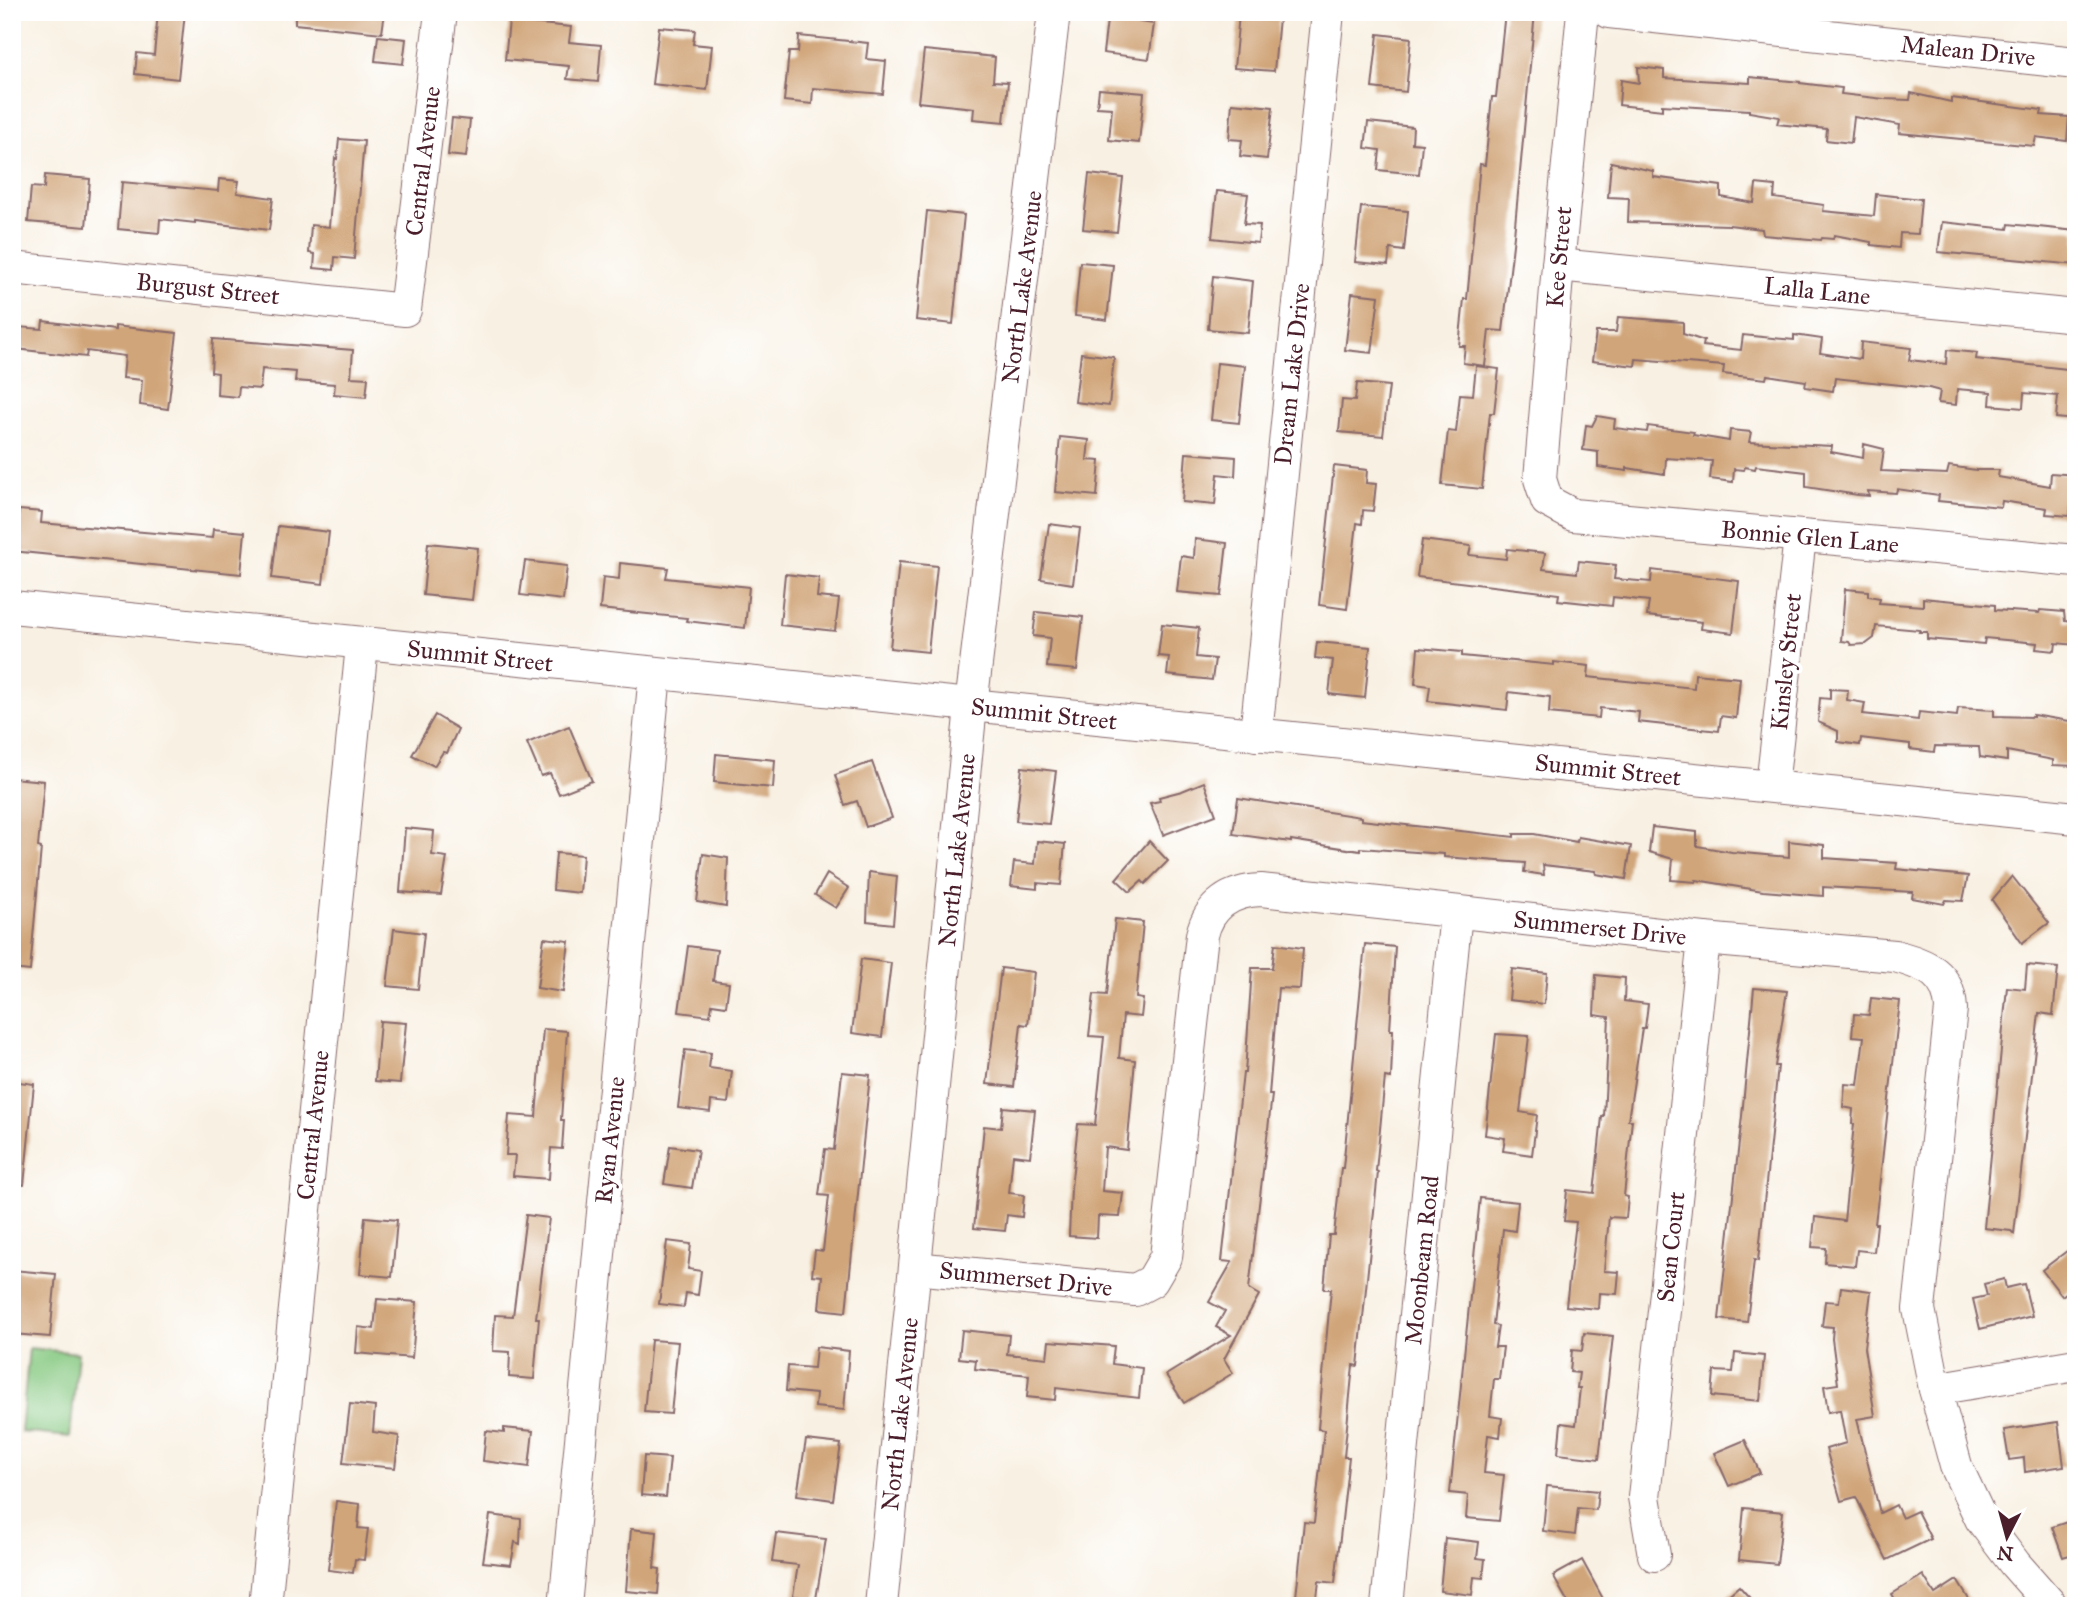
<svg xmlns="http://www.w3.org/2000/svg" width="2088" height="1618" viewBox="0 0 2088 1618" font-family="'IM FELL Great Primer',serif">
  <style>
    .green { fill: #87c982; stroke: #687456; stroke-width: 2 }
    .building { fill: #d0a579 }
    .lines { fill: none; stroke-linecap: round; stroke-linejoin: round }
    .minor-casing { stroke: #87686b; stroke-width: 34 }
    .minor { stroke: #fff; stroke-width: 32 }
    .labels { text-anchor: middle; stroke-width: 7; stroke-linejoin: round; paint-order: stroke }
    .street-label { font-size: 24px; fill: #4a1f2b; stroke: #fff }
  </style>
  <rect width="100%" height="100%" fill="#fff"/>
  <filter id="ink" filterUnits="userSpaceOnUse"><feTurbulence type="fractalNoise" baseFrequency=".0143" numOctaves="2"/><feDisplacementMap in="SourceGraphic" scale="14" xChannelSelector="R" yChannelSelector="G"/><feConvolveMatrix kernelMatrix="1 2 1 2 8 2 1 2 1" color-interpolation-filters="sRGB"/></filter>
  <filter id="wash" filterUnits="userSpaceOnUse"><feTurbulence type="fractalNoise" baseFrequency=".00686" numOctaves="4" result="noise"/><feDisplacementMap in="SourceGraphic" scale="28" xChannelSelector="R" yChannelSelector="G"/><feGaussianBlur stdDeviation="1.57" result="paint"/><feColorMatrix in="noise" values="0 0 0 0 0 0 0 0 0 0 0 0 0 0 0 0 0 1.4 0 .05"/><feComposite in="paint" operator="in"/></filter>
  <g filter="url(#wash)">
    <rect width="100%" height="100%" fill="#f8f0e2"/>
    <!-- green -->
    <polygon class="green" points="29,1348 78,1353 70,1437 21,1432"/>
    <g id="blocks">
      <!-- building -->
      <g class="building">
        <polygon points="158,12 185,12 178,79 135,74 137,53 154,55"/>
        <polygon points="295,12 385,12 382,33 295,24"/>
        <polygon points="1108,12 1140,12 1139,22 1154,24 1149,59 1103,53"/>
        <polygon points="1505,12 1535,12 1514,236 1503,331 1489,330 1485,366 1463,363 1465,346 1459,346 1464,299 1467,299 1480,164 1485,165 1492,97 1496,97"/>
        <polygon points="1239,14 1279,18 1274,71 1234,68"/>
        <polygon points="509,21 571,27 569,42 601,45 598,82 567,79 569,66 505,60"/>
        <polygon points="659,27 695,30 693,44 712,46 707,90 652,84"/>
        <polygon points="1378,34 1411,38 1406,92 1372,88"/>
        <polygon points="378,36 406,39 403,64 375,61"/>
        <polygon points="799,36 868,43 866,59 886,61 883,94 813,88 812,104 784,101 789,52 798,52"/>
        <polygon points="924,50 995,57 993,81 1008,82 1004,122 973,119 974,108 918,102"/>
        <polygon points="1638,67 1664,70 1664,78 1750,83 1750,77 1800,82 1800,83 1842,88 1841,94 1884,99 1910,100 1911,93 1951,102 1951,98 2042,110 2041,115 2069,117 2067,141 2036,137 2034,146 1899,133 1900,125 1854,117 1851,143 1826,140 1827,129 1777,124 1779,117 1749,112 1749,110 1662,105 1662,110 1619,105 1621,80 1639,83"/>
        <polygon points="1099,89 1144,93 1139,143 1109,140 1112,108 1097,107"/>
        <polygon points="1232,103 1273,107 1267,159 1240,156 1242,140 1229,139"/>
        <polygon points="452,118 470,120 466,157 448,155"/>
        <polygon points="1368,122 1413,127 1412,143 1422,144 1419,174 1378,170 1380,150 1365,148"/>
        <polygon points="339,139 364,141 354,259 335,257 334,270 314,268 315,254 309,253 311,225 329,227 335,158 337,159"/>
        <polygon points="1611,162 1653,171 1653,177 1721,186 1721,197 1754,203 1756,184 1775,186 1774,198 1824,205 1823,211 1874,216 1876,194 1921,199 1918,234 1900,233 1899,248 1871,245 1871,242 1834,235 1833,239 1822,238 1821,240 1763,235 1762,229 1729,225 1628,222 1629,198 1608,197"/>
        <polygon points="1089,174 1123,178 1117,232 1083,229"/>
        <polygon points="45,175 90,179 86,227 28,222 31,187 44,188"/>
        <polygon points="219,179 239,181 237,193 273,198 269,230 195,221 195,223 160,219 159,233 118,229 122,182 218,191"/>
        <polygon points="1217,191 1248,194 1244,224 1260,225 1258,243 1212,238"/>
        <polygon points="1361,207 1408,211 1404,251 1390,249 1388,265 1355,262"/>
        <polygon points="927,211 964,215 953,324 916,320"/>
        <polygon points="1942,222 2008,229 2009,224 2076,231 2076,265 1938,252"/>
        <polygon points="1080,262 1113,265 1107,320 1075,316"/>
        <polygon points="1213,276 1253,281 1248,333 1208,329"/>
        <polygon points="1352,293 1379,296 1372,353 1345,350"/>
        <polygon points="1618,317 1683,322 1683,334 1704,341 1703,346 1741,350 1743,335 1794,340 1794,335 1822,339 1820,353 1860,359 1861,342 1911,348 1909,360 1946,364 1947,350 1977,353 1976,359 2076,370 2076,420 2056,418 2058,396 2024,393 2023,408 1990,405 1991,392 1957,389 1956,405 1938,403 1940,391 1929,388 1835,378 1833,391 1805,387 1806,381 1767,375 1766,379 1723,374 1724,366 1636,359 1635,366 1592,361 1596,332 1616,332"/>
        <polygon points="43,321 115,330 115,326 177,333 168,409 140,405 142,380 123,378 125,356 87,351 86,357 16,349 18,327 42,329"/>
        <polygon points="213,339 353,350 351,377 368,378 366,397 334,394 335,384 295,381 296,372 262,369 260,389 239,387 238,397 217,395 218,373 211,372"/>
        <polygon points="1081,353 1114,357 1109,406 1075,402"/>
        <polygon points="1217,363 1245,366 1239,423 1211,420"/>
        <polygon points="1476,366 1499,369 1494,413 1490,413 1482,489 1442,485 1448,431 1456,432 1460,394 1473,395"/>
        <polygon points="1357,383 1389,386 1383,436 1339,432 1342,400 1355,401"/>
        <polygon points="1597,416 1615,419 1614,428 1647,432 1648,426 1694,432 1693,435 1729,441 1730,430 1751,432 1749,442 1832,446 1831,452 1863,458 1864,444 1884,449 1881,471 1947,474 1949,466 1976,470 1999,470 1998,477 2050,486 2051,473 2076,475 2076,505 2071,504 2070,516 2046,514 2047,508 2002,501 2001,507 1938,501 1939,495 1897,489 1896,493 1868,491 1869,496 1858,495 1806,487 1806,472 1756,466 1755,469 1745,467 1744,470 1734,469 1733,482 1710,479 1712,461 1666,458 1665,474 1627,468 1627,471 1598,467 1598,452 1583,450 1586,425 1592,426"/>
        <polygon points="1060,437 1089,440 1087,460 1100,461 1097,496 1055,492"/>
        <polygon points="1186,453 1236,457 1235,476 1218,474 1215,505 1182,502"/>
        <polygon points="1334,466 1367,470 1366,483 1376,484 1373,511 1363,510 1362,524 1357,523 1347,609 1319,605"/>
        <polygon points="19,510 42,512 41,523 212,538 213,529 245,532 241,574 12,551 12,518 18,519"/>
        <polygon points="1049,524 1080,528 1073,584 1041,579"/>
        <polygon points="278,526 329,532 323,584 272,578"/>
        <polygon points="1195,539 1227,543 1221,596 1177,592 1181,556 1194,558"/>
        <polygon points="1422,540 1471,546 1469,555 1506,559 1507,549 1545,553 1543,569 1577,573 1579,561 1616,565 1614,579 1651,582 1652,570 1739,581 1733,633 1701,629 1702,622 1647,616 1649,601 1613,597 1612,606 1558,600 1559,594 1417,577"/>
        <polygon points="428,543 478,548 472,600 423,595"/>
        <polygon points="525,561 567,566 563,600 520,595"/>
        <polygon points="899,562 937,566 928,652 890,648"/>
        <polygon points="620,563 668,568 666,578 749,587 745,628 686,621 687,618 600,609 603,577 619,579"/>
        <polygon points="785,574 819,578 817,597 839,599 835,631 780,625"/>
        <polygon points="1845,589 1868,591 1868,596 1880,598 1879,603 1923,606 1923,598 1995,605 1995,610 2039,613 2040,610 2064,612 2065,621 2076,622 2076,645 2056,643 2055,651 2036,649 2037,643 1985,638 1984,644 1927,639 1927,632 1919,632 1920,630 1876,626 1874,638 1866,644 1851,645 1849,642 1841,641"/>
        <polygon points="1036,612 1083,617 1077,670 1047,667 1050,638 1033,636"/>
        <polygon points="1162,624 1199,628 1196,657 1215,659 1212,680 1167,675 1169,657 1158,656"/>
        <polygon points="1317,642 1370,647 1365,698 1329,694 1333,660 1315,658"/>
        <polygon points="1418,648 1462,652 1462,656 1554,665 1554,662 1589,666 1588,677 1694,688 1695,674 1740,678 1736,718 1721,716 1719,731 1638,722 1639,712 1600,708 1599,718 1549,713 1550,697 1509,692 1507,710 1428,701 1430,686 1415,684"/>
        <polygon points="1830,689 1848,690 1847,700 1865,703 1863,714 1918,720 1919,712 1957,716 1958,708 1994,710 1994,716 2033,717 2033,715 2076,722 2076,766 2053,765 2053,760 2007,751 2007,761 1980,757 1979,747 1935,746 1934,752 1910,749 1910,744 1861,738 1860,745 1838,742 1838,731 1818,722 1820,698 1830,699"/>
        <polygon points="435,715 458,729 447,753 443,752 434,766 412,755"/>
        <polygon points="569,726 592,781 559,794 550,773 541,776 527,743"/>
        <polygon points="716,754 775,760 773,788 714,782"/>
        <polygon points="872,762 892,818 866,827 857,801 845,805 835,775"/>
        <polygon points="1022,767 1056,771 1049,824 1016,821"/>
        <polygon points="12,778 44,781 38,847 41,848 30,971 12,969"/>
        <polygon points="1204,782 1216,815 1163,835 1150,803 1160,801 1159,797 1182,791"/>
        <polygon points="1238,798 1361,817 1361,820 1514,837 1514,834 1534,834 1577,842 1578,837 1631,846 1626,879 1596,874 1595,871 1543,865 1544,875 1524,872 1525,863 1444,857 1444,854 1360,848 1360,851 1291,840 1291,842 1233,834"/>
        <polygon points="1652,827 1697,832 1697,846 1732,852 1789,857 1789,841 1824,845 1824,858 1897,863 1896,869 1968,876 1963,901 1946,900 1944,904 1912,898 1913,892 1823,887 1823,896 1763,891 1696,880 1696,882 1671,880 1673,859 1649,852"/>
        <polygon points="405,828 434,831 432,855 447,857 441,895 400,892"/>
        <polygon points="1037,841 1065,844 1061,885 1037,883 1037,889 1011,886 1014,862 1035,864"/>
        <polygon points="1149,841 1168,861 1145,884 1142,881 1130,892 1116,879"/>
        <polygon points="556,853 583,855 580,893 553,890"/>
        <polygon points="703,854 728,858 726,907 697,902"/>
        <polygon points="869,872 897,876 893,924 867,921"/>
        <polygon points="827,874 849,888 836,908 815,895"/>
        <polygon points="2012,876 2049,923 2022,943 1992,900"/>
        <polygon points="1115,919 1143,922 1136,998 1143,999 1141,1017 1123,1015 1119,1058 1135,1060 1127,1150 1105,1147 1102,1191 1123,1193 1120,1217 1098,1216 1097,1238 1069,1236 1071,1188 1078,1124 1095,1125 1104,1037 1089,1036 1094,994 1107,995"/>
        <polygon points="394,929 424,933 418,989 387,986"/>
        <polygon points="544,938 569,941 563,992 537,988"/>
        <polygon points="1275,944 1303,948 1300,989 1278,988 1269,1095 1272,1095 1249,1289 1259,1295 1224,1359 1233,1373 1184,1403 1166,1375 1231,1335 1216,1327 1225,1311 1209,1302 1232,1262 1222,1261 1243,1073 1245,1073 1252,968 1272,968"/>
        <polygon points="1365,944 1395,947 1390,1030 1393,1030 1391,1078 1385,1077 1376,1171 1378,1172 1358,1366 1353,1365 1344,1457 1349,1457 1335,1583 1319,1581 1316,1606 1295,1606 1304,1522 1314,1523 1324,1430 1318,1429 1331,1289 1324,1289 1329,1235 1334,1235 1341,1168 1343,1168"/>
        <polygon points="688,946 717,950 713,981 729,983 726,1006 712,1004 710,1016 679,1012"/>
        <polygon points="861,959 891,963 882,1037 852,1033"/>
        <polygon points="2027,965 2058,968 2053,1015 2039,1013 2014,1234 2011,1231 1984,1228 2007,987 2025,989"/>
        <polygon points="1001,968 1034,972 1028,1025 1021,1024 1014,1087 987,1084"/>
        <polygon points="1512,969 1547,973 1544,1004 1509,1000"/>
        <polygon points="1596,975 1625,978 1624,1001 1648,1004 1645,1028 1642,1028 1628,1120 1632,1120 1624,1196 1628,1197 1626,1218 1609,1217 1604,1271 1619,1272 1617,1294 1599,1293 1598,1309 1566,1306 1576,1222 1564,1221 1567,1190 1594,1193 1602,1117 1604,1117 1609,1017 1594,1015"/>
        <polygon points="1754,988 1787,991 1775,1066 1778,1066 1758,1261 1754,1260 1747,1322 1719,1319 1742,1116"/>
        <polygon points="1871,998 1900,1001 1875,1224 1877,1224 1874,1252 1857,1250 1855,1266 1825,1263 1826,1248 1812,1247 1815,1217 1844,1221 1854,1124 1852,1124 1853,1109 1843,1107 1845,1084 1858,1085 1864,1037 1852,1036 1854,1014 1869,1015"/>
        <polygon points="380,1021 406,1023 400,1083 375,1081"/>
        <polygon points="543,1029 567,1031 561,1120 564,1120 562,1149 551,1148 549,1179 513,1176 515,1155 506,1155 509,1115 536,1117"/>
        <polygon points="1496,1034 1529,1036 1520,1112 1537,1115 1532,1155 1503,1151 1505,1138 1485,1135"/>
        <polygon points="685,1050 711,1053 709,1068 732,1071 728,1103 711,1101 710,1112 678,1108"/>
        <polygon points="842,1072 870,1075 846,1312 819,1309 822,1276 812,1275 815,1250 823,1251 829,1196 819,1195 825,1149 834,1150"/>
        <polygon points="12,1081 34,1084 24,1185 12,1184"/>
        <polygon points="1003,1107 1035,1110 1030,1157 1013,1155 1009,1193 1024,1195 1022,1217 1007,1215 1005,1231 974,1228 984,1126 1001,1128"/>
        <polygon points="670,1146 698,1150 692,1188 664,1184"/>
        <polygon points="1480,1198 1518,1202 1515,1231 1503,1229 1493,1325 1498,1326 1495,1347 1503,1347 1499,1379 1494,1379 1490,1416 1502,1418 1500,1437 1488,1435 1484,1473 1504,1475 1499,1521 1466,1518 1468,1495 1450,1493"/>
        <polygon points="526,1215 549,1218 536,1318 539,1318 534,1379 509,1377 510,1352 493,1351 495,1315 513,1316"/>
        <polygon points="365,1217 397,1220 392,1277 360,1274"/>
        <polygon points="667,1241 691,1244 688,1269 701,1271 698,1295 686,1293 684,1307 659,1304"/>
        <polygon points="2076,1244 2076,1285 2062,1296 2042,1270"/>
        <polygon points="12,1270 56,1274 50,1337 12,1334"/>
        <polygon points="2004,1279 2006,1288 2024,1284 2032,1316 1980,1329 1973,1299 1987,1296 1984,1284"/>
        <polygon points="1841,1287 1871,1291 1864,1348 1875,1416 1857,1419 1880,1513 1896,1505 1902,1518 1917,1511 1931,1539 1887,1560 1856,1497 1841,1501 1826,1449 1846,1443 1840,1410 1828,1412 1824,1386 1838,1384 1832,1339 1833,1327 1822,1326 1825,1301 1839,1302"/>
        <polygon points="377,1299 417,1302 412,1358 356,1353 358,1327 374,1329"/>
        <polygon points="962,1330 1009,1335 1007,1354 1047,1358 1049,1341 1114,1346 1112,1364 1142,1368 1139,1398 1056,1388 1055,1400 1027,1397 1029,1375 975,1369 976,1360 959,1358"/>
        <polygon points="1584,1333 1613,1336 1599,1459 1558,1454 1561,1423 1576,1425 1580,1388 1577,1388 1579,1373 1570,1372 1572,1350 1582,1351"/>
        <polygon points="651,1340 678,1342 671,1414 644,1412"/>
        <polygon points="816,1347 849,1351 844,1410 815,1407 816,1394 786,1391 788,1366 814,1368"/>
        <polygon points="1735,1353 1764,1356 1760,1401 1712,1396 1714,1371 1733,1372"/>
        <polygon points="350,1404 375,1407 373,1432 399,1436 395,1468 343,1463"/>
        <polygon points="2058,1422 2064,1466 2025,1472 2024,1458 2009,1460 2004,1430"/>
        <polygon points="504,1428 533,1431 529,1467 483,1461 486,1431 504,1433"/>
        <polygon points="806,1440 841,1444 833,1500 797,1495"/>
        <polygon points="1745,1440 1760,1473 1729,1486 1714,1453"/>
        <polygon points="644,1456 670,1458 666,1497 641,1495"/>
        <polygon points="1547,1486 1598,1491 1596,1510 1578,1508 1575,1535 1543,1531"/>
        <polygon points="336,1501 360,1504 358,1528 368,1529 364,1560 355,1559 353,1573 328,1570"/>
        <polygon points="1744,1508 1783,1512 1777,1564 1739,1560"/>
        <polygon points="490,1515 521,1519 520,1544 515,1542 511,1565 483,1562"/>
        <polygon points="2076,1519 2076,1553 2063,1557 2052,1527"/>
        <polygon points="631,1529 657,1532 654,1568 660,1569 658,1594 626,1591"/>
        <polygon points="776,1533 826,1539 816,1599 793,1596 798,1565 772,1562"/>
        <polygon points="1445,1538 1479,1542 1477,1558 1485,1559 1483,1578 1474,1577 1472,1595 1440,1591"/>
        <polygon points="1582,1560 1607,1606 1570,1606 1553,1576"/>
        <polygon points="1923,1575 1935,1594 1957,1580 1973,1606 1899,1606 1892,1594"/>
        <polygon points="1739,1586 1757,1606 1716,1606"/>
      </g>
    </g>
  </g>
  <g filter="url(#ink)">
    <use href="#blocks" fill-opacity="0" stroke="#87686b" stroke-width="2"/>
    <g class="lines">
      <defs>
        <g id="minor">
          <polyline points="1583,12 1558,265 1540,479 1547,501 1573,515 2076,561"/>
          <polyline points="1609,12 2076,63"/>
          <polyline points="1558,265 2076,316"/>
          <polyline points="12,268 405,310 441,12"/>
          <polyline points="12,607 2076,818"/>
          <polyline points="1256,735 1328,12"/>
          <polyline points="1772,786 1800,537"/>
          <path d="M 915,1268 L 1135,1290 L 1152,1281 L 1166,1257 L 1202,935 C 1209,905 1231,891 1261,890 L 1704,939 L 1895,956 C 1927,965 1949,973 1951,1009 L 1919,1309 L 1935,1389 L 1956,1466 L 1981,1519 L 2015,1564 L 2052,1606"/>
          <polyline points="1935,1389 2076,1365"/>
          <polyline points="1654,1555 1644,1497 1704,939"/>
          <polyline points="265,1606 362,645"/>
          <polyline points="565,1606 655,674"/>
          <polyline points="881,1606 971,706 1054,12"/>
          <polyline points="1387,1606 1456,913"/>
        </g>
      </defs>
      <!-- minor casing -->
      <use href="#minor" class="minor-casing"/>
      <!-- minor -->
      <use href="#minor" class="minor"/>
    </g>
  </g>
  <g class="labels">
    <!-- street labels -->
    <g class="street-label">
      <text transform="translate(1968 51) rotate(6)" y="8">Malean Drive</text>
      <text transform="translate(423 161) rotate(-83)" y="8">Central Avenue</text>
      <text transform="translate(1559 257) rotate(-85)" y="8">Kee Street</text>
      <text transform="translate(1022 287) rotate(-83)" y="8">North Lake Avenue</text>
      <text transform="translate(208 289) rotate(6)" y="8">Burgust Street</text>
      <text transform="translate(1817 291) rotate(6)" y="8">Lalla Lane</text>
      <text transform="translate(1292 374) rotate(-84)" y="8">Dream Lake Drive</text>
      <text transform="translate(1810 537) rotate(5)" y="8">Bonnie Glen Lane</text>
      <text transform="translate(480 656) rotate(6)" y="8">Summit Street</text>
      <text transform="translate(1786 662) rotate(-84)" y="8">Kinsley Street</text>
      <text transform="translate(1044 714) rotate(6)" y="8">Summit Street</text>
      <text transform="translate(1608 770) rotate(6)" y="8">Summit Street</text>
      <text transform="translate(957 850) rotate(-84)" y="8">North Lake Avenue</text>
      <text transform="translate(1600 928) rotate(6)" y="8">Summerset Drive</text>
      <text transform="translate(313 1125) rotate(-84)" y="8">Central Avenue</text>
      <text transform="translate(610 1140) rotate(-84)" y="8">Ryan Avenue</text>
      <text transform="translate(1671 1247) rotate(-84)" y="8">Sean Court</text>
      <text transform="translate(1422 1260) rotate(-84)" y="8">Moonbeam Road</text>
      <text transform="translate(1026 1279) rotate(6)" y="8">Summerset Drive</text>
      <text transform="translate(900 1414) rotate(-84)" y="8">North Lake Avenue</text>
    </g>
  </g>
  <!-- margin -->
  <rect width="2088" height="1618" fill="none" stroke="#fff" stroke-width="42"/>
  <!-- north arrow -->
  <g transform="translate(2007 1537) rotate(186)" stroke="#ffffff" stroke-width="5" paint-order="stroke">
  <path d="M0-5L12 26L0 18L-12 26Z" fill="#4a1f2b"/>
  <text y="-10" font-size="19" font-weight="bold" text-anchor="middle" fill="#4a1f2b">N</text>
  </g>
</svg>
